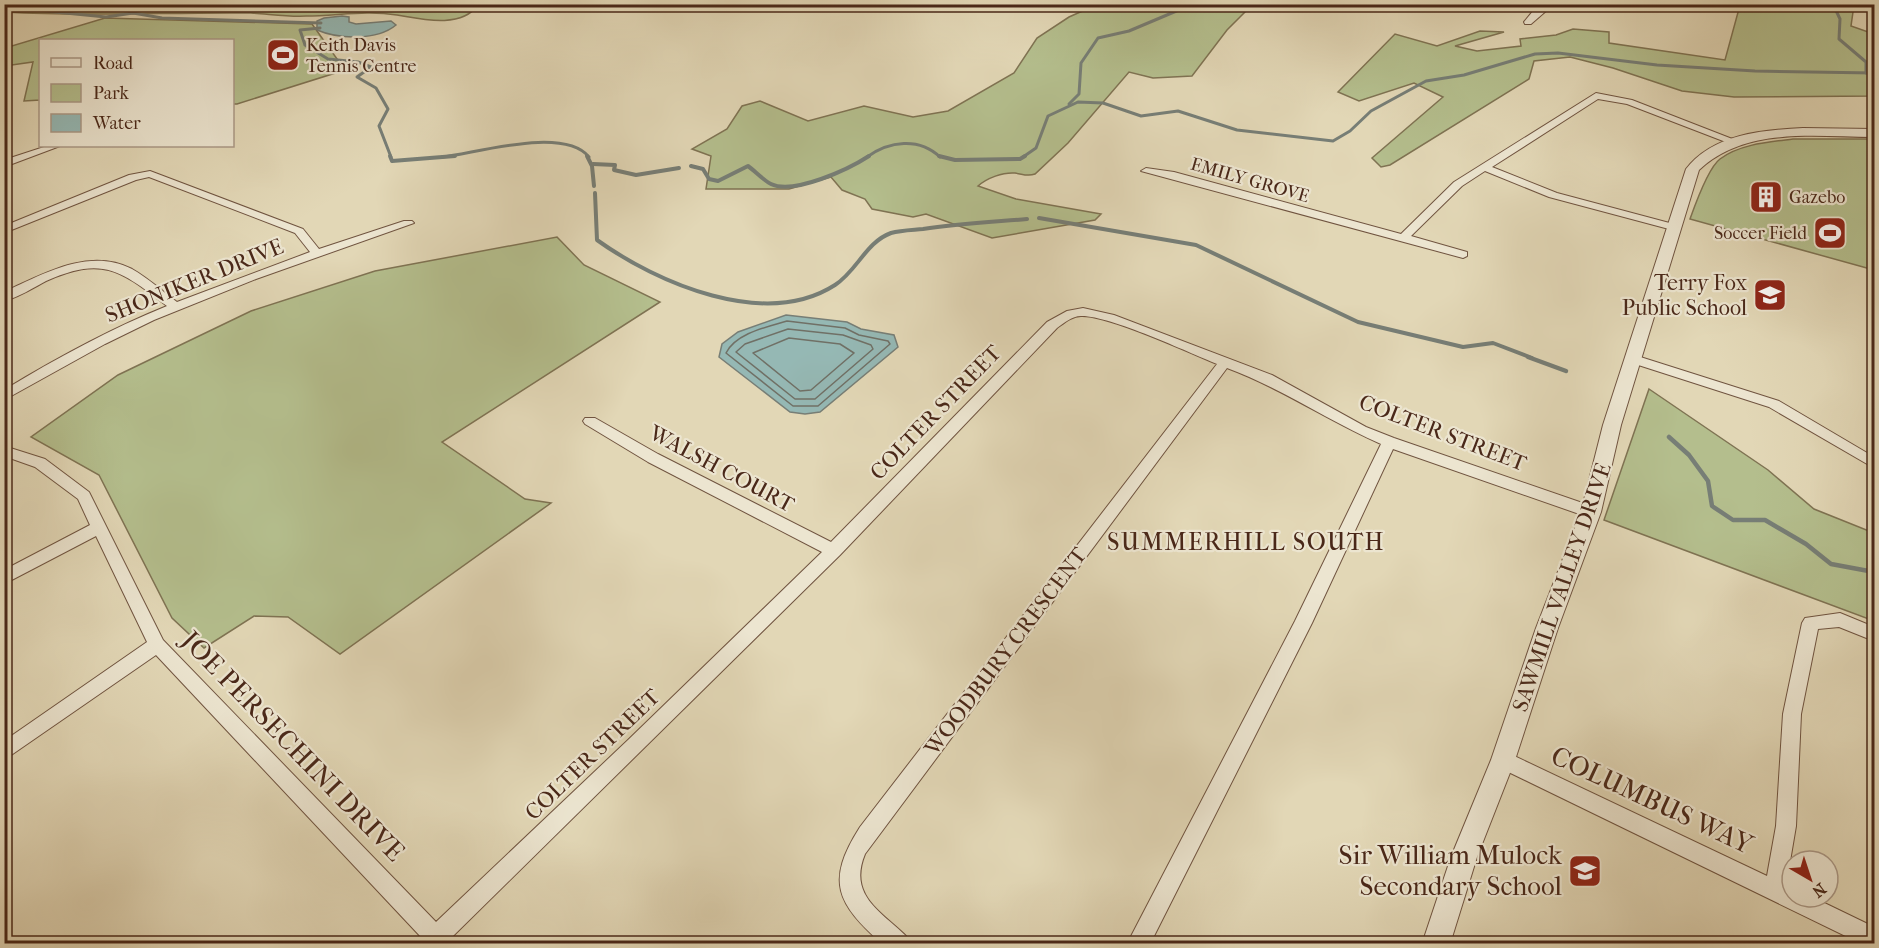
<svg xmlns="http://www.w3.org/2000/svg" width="1879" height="948" viewBox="0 0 1879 948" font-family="'IM FELL French Canon',serif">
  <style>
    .green { fill: #b4be8d; stroke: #7f7353; stroke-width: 1.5 }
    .water { fill: #95b8b4; stroke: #777e76; stroke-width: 1.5 }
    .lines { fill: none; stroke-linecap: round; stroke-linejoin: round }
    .shore { stroke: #707066; stroke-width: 1.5 }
    .stream-far2 { stroke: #777e76; stroke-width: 3 }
    .stream-far1 { stroke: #777e76; stroke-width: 4 }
    .stream { stroke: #777e76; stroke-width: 4.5 }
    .minor-casing { stroke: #705440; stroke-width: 2 }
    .tertiary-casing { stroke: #705440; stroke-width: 2 }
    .minor { fill: #ece5d0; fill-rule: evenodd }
    .tertiary { fill: #ece5d0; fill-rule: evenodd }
    .labels { text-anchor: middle; stroke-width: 4.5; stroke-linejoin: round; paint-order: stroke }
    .far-poi-label { font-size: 18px; fill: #4a2819; stroke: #ece5d0; text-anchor: start }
    .far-street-label { font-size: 18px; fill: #4a2819; stroke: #ece5d0 }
    .street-label { font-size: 22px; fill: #4a2819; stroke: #ece5d0 }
    .poi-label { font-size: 22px; fill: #4a2819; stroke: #ece5d0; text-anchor: end }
    .neighbourhood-label { font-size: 24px; letter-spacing: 1.5px; fill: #4a2819; stroke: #ece5d0 }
    .near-street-label { font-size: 27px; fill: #4a2819; stroke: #ece5d0 }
    .near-poi-label { font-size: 27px; fill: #4a2819; stroke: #ece5d0; text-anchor: end }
  </style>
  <rect width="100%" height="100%" fill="#e2d7b6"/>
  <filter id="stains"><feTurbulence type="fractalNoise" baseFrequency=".00333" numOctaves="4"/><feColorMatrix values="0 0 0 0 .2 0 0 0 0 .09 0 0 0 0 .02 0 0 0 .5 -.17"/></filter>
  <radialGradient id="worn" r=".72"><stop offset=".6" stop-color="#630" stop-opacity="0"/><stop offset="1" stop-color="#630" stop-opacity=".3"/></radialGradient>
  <!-- green -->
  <g class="green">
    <path d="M 4,5 L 5,4 L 478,5 C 461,29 421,19 397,15 C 365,10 337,16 306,16 C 288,17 269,14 251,13 C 169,12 86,17 5,12 Z"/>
    <path d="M 1096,5 L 1252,5 L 1227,30 L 1192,76 L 1153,78 L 1129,72 L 1068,143 L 1035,174 C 1027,177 1023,174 1015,173 C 1003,172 987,178 978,186 L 1016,199 L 1101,214 L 1095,220 L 992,238 L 926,214 L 913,217 L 872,209 L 865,199 L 842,190 L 831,177 L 789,189 L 706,189 L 711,156 L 692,149 L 727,129 L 742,106 L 760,101 L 808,121 L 864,106 L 913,117 L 948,111 L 1014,73 L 1037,38 L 1069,17 Z"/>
    <polygon points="1740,5 1854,5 1851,26 1874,34 1874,96 1734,97 1682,91 1613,68 1570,57 1534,61 1529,79 1390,165 1381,167 1372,158 1443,97 1414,83 1359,101 1338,92 1395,34 1437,46 1480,31 1504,32 1455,46 1477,51 1521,46 1520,39 1556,35 1573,29 1609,32 1609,43 1725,60"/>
    <polygon points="105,18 312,24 345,70 237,104 233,104 232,40 40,40 40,100 24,101 33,62 5,66 5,48"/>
    <path d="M 1793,139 L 1874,139 L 1874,270 L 1690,219 C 1695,205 1708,168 1720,159 C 1740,144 1769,142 1793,139 Z"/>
    <polygon points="557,237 584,265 660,302 442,442 525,499 551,503 340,654 288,617 254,616 204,648 172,618 99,475 31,437 118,375 251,311 375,271"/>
    <polygon points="1649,389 1768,470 1814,509 1874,533 1874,621 1604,520"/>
  </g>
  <!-- water -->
  <g class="water">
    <path d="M 342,16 L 349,17 L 349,22 L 356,24 L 391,21 L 396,25 C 377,41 338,39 317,30 L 317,21 L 324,18 Z"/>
    <polygon points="786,315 847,322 861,329 894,335 898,347 820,412 805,414 790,412 719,357 722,344 738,332"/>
  </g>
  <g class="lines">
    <!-- shore -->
    <g class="shore">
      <path d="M 787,321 L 845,328 L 859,335 L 888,341 L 890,344 L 818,406 L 793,406 L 726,353 C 736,333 767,327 787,321 Z"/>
      <polygon points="788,329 843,335 871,345 873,349 815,399 795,399 736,352 745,344"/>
      <polygon points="789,338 840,344 854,353 811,390 800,391 753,353"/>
    </g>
    <!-- stream-far2 -->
    <g class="stream-far2">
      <polyline points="1833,4 1840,19 1839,39 1866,62 1866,73"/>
      <polyline points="4,7 106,17 133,13 162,18 321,23"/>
      <polyline points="320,28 300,30 305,45 328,59 358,62 371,67 357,77 376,88 388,109 379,126 391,157"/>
      <polyline points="1069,104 1079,94 1081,63 1098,38 1129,31 1193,4"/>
      <path d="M 442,157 C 477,153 564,126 589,157"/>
      <path d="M 867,157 C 889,141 919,137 940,157"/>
      <polyline points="1023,157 1036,148 1048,116 1078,102 1103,103 1141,116 1178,111 1237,130 1333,141 1350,131 1371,111 1426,81 1464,75 1535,54 1558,53 1657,65 1755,71 1874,73"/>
    </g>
    <!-- stream-far1 -->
    <g class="stream-far1">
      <polyline points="390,156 392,161 455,156"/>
      <polyline points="587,156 592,166 594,186"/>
      <polyline points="939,156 955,160 1020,159 1025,156"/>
      <polyline points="593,164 615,165 614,170 636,175 679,168"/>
      <path d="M 691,166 L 703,169 L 709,179 L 718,181 L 748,166 C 755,171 763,180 771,184 C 794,195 849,169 869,156"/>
      <path d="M 595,193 L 597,240 C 657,283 765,330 835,285 C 857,271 866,242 891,233 C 901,230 913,230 923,229 C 957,224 992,222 1027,219"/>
      <polyline points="1039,218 1196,245 1358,322 1463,347 1493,343 1532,358"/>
    </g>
    <!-- stream -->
    <g class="stream">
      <polyline points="1528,357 1566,371"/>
      <polyline points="1669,437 1689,455 1708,481 1712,506 1733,520 1765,520 1806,544 1831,564 1874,572"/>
    </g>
    <defs>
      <g id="minor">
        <polygon points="1544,4 1554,4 1531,24 1525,24 1524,22 1533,11"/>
        <polygon points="1596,93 1632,100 1740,142 1731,144 1627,104 1598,99 1492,167 1557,193 1677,225 1677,229 1669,229 1549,197 1485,171 1462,186 1411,236 1467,252 1467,256 1463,258 1141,171 1146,168 1174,172 1401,234 1454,182"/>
        <polygon points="47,146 60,146 4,167 4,160"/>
        <path d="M 150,171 L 303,229 L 319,249 L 404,221 L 412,221 L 414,223 L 256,279 L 154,320 L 105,344 L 4,400 L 4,390 C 57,358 110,329 167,306 C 121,271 104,255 46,281 C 33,288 19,297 4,301 L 4,292 C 43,274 89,247 132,269 C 148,278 162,291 177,302 L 310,252 L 295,233 L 149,177 L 136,180 L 4,233 L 4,226 L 129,175 Z"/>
        <path d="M 1083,308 L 1114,315 L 1272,375 L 1366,427 L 1394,438 L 1597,508 L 1599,512 L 1597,516 L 1585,516 L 1393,449 L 1312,623 L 1150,944 L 1127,944 L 1295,621 L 1381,444 C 1328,421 1281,388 1227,368 L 865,854 C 848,895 880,911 906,936 L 909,944 L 882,944 C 837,903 825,882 860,827 L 1217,364 C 1188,352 1108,315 1081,316 C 1072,316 1064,323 1057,328 L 840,555 L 451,938 L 453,944 L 418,944 L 421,937 L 156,655 L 4,760 L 4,741 L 147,642 L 96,536 L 4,584 L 4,570 L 90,525 L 78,499 L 35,467 L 4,456 L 4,446 L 45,459 L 89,492 L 163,640 L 436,922 L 628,740 L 822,552 L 648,462 L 585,424 L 583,421 L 585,418 L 595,418 L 658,454 L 831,542 L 1047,322 L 1067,311 Z"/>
        <polygon points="1634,355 1779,401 1874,457 1874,468 1769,407 1629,362 1627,359"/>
        <polygon points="1840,613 1874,627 1874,641 1839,627 1818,629 1801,714 1796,826 1786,885 1792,888 1792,897 1812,897 1874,927 1874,944 1862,944 1496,766 1493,760 1496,754 1503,751 1510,754 1767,876 1776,826 1783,714 1802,623 1805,618"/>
      </g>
      <path id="tertiary" d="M 1803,128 L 1874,129 L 1874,137 C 1815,137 1746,126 1699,170 L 1621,425 L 1601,512 L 1558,628 L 1515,760 L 1477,857 L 1450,944 L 1422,944 L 1451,857 L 1491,760 L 1536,628 L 1581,512 L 1603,425 L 1686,169 C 1713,134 1762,130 1803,128 Z"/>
    </defs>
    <!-- minor casing -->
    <use href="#minor" class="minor-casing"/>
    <!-- tertiary casing -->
    <use href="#tertiary" class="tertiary-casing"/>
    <!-- minor -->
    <use href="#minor" class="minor"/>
    <!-- tertiary -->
    <use href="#tertiary" class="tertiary"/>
  </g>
  <!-- icons -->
  <defs>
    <symbol id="stadium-square" viewBox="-11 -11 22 22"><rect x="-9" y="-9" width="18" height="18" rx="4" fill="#8f2418" stroke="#ece5d0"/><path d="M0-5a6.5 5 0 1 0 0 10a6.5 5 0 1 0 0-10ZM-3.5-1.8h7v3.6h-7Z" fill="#fff"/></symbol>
    <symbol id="building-square" viewBox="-11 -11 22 22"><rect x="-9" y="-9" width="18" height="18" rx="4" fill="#8f2418" stroke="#ece5d0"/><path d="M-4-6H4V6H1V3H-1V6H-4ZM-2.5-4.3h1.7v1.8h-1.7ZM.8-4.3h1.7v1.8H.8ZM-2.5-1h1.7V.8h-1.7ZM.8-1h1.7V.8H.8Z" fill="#fff"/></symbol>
    <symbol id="school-square" viewBox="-11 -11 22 22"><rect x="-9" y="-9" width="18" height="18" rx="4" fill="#8f2418" stroke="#ece5d0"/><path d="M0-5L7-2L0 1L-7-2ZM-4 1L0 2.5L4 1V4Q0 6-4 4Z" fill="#fff"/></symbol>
  </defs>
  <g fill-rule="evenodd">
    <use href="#stadium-square" x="264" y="36" width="38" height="38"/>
    <use href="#building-square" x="1747" y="178" width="38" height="38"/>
    <use href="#stadium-square" x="1811" y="214" width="38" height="38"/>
    <use href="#school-square" x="1751" y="276" width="38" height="38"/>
    <use href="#school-square" x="1566" y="852" width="38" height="38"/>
  </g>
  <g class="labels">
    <!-- far-poi labels -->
    <g class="far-poi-label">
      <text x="306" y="51">Keith Davis<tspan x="306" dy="21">Tennis Centre</tspan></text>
      <text x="1789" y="203">Gazebo</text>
      <text x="1807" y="239" text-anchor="end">Soccer Field</text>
    </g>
    <!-- far-street labels -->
    <g class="far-street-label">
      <text transform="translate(1250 180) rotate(16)" y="6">EMILY GROVE</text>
    </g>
    <!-- street labels -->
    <g class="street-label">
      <text transform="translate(194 280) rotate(-22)" y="8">SHONIKER DRIVE</text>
      <text transform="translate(935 412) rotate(-46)" y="8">COLTER STREET</text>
      <text transform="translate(1443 432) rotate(21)" y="8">COLTER STREET</text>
      <text transform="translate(722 468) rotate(28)" y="8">WALSH COURT</text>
      <text transform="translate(1561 587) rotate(-71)" y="8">SAWMILL VALLEY DRIVE</text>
      <text transform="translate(1005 651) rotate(-53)" y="8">WOODBURY CRESCENT</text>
      <text transform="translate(592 754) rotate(-44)" y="8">COLTER STREET</text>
    </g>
    <!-- poi labels -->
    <g class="poi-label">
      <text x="1747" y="290">Terry Fox<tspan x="1747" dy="25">Public School</tspan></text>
    </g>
    <!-- neighbourhood labels -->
    <g class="neighbourhood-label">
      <text x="1246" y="550">SUMMERHILL SOUTH</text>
    </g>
    <!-- near-street labels -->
    <g class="near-street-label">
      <text transform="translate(293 746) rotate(46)" y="9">JOE PERSECHINI DRIVE</text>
      <text transform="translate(1652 800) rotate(25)" y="9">COLUMBUS WAY</text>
    </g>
    <!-- near-poi labels -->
    <g class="near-poi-label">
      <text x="1562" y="864">Sir William Mulock<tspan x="1562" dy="31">Secondary School</tspan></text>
    </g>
  </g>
  <!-- margin -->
  <rect width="1879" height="948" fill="none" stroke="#e2d7b6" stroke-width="24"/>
  <rect x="6" y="6" width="1867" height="936" fill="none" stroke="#4a2819" stroke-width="3"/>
  <rect x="12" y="12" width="1855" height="924" fill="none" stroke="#4a2819" stroke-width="1.5"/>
  <!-- legend -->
  <rect x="39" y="39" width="195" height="108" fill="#ece5d0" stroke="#ab9987" stroke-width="1.5"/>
  <rect x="51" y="58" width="30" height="9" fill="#ece5d0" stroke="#ab9987" stroke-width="1.5"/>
  <text x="93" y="69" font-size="18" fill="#4a2819">Road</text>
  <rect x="51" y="84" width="30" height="18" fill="#b4be8d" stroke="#ab9987" stroke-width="1.5"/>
  <text x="93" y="99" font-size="18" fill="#4a2819">Park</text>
  <rect x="51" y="114" width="30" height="18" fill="#95b8b4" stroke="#ab9987" stroke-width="1.5"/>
  <text x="93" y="129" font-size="18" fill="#4a2819">Water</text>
  <!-- north arrow -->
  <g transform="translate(1810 879) rotate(141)"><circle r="28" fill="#ece5d0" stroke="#ab9987" stroke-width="1.5"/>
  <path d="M0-4.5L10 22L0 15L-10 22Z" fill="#8f2418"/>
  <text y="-9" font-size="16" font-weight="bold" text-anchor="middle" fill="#4a2819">N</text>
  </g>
  <rect width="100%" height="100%" filter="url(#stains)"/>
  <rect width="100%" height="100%" fill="url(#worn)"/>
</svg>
